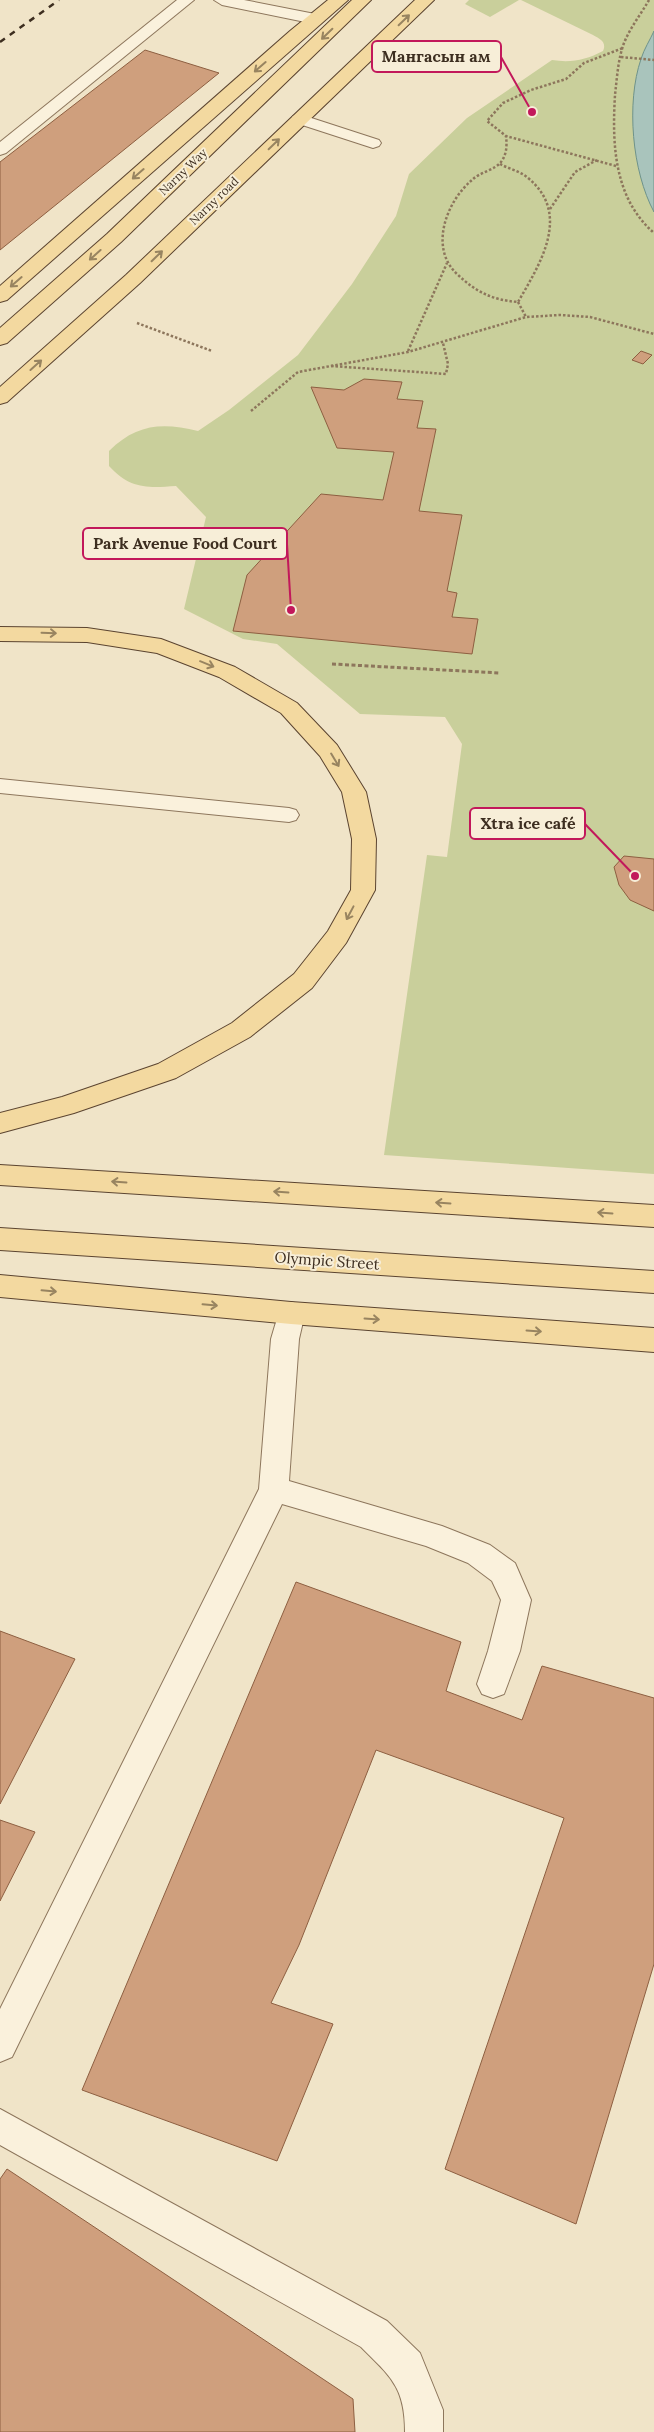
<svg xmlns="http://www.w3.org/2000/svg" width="654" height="2432" viewBox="0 0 654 2432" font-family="Lora,serif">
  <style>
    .green { fill: #c9cf9b }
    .water { fill: #a9c4bc; stroke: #6f938a }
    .building { fill: #cf9f7d; stroke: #8d5f41 }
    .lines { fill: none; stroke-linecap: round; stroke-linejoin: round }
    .lane-casing { stroke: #8d765c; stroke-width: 2 }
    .street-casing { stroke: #8d765c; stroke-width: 2 }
    .primary-casing { stroke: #5b4430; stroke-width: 2 }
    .path-far1 { stroke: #8d765c; stroke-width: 2.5; stroke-dasharray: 2.5 2; stroke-linecap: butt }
    .path { stroke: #8d765c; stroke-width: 3; stroke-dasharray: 4 2.5; stroke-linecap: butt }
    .lane { fill: #faf1dc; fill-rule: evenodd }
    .street { fill: #faf1dc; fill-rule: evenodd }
    .primary { fill: #f3d9a0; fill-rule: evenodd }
    .rail { stroke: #3d2e20; stroke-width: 2.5; stroke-dasharray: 6 6; stroke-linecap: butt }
    .oneway { stroke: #988460 }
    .labels { text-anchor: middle; stroke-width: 4; stroke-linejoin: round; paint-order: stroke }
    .far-street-label { font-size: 12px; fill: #3d2e20; stroke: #f7eed8 }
    .street-label { font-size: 15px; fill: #3d2e20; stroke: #f7eed8 }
    .leader { fill: none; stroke: #c2185b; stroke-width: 2 }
    .callout-dot { fill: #c2185b; stroke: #f7eed8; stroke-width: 2 }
    .callout { fill: #f7eed8; stroke: #c2185b; stroke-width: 2 }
    .callout-label { font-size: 16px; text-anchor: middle; font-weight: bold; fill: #3d2e20 }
  </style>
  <rect width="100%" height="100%" fill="#f0e4c8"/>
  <!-- green -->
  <g class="green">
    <polygon points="469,0 519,0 490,17 465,4"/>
    <path d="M 521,0 L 654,0 L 654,1174 L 384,1155 L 427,855 L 447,857 L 462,744 L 445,717 L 360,714 L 277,644 L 243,639 L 184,609 L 206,517 L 176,486 C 147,488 130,489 109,466 L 109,451 C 136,424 162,422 198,431 L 229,410 L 298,355 L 352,284 L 396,216 L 409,174 L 467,118 L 552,60 C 571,63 586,60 603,51 C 607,42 600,39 593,35 Z"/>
  </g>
  <!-- water -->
  <path class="water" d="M 654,31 L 654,212 C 632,171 626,103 641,59 C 644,49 650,40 654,31 Z"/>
  <!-- building -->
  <g class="building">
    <polygon points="145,50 219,73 0,250 0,162"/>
    <polygon points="641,351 652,355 643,364 632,360"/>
    <polygon points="364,379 402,382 397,399 423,401 417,428 436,429 419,511 462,515 447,591 457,593 452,617 478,619 472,654 233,631 247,575 321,494 383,500 394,452 337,448 311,387 344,390"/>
    <polygon points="624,856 654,859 654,911 630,900 619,885 614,867"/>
    <polygon points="296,1582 461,1642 446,1691 522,1720 542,1666 654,1698 654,1964 576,2224 445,2169 564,1818 376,1750 299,1945 271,2003 333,2024 277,2161 82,2090"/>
    <polygon points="0,1631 75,1659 0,1804"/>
    <polygon points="0,1820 35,1832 0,1901"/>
    <polygon points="7,2169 353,2399 355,2432 0,2432 0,2179"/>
  </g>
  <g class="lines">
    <defs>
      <g id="lane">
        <polygon points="177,0 194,0 6,153 0,155 0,142"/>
        <polygon points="214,0 244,0 315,14 323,19 315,24 222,5"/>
        <polygon points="299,114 379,140 381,143 379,146 373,148 293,122 291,119 293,116"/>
        <polygon points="0,779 289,808 296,810 299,815 296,820 289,822 0,793"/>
      </g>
      <g id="street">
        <polygon points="291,1302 301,1305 305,1313 299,1339 289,1481 442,1526 490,1545 515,1563 531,1600 520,1651 504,1694 493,1698 482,1694 477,1684 488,1651 501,1600 492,1581 468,1563 426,1546 282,1504 12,2057 0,2062 0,2009 259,1489 271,1339 281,1305"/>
        <path d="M 0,2109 L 387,2321 L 420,2353 L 443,2410 L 443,2432 L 405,2432 C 405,2387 391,2377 361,2347 L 0,2145 Z"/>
      </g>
      <g id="primary">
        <polygon points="328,0 348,0 7,300 0,302 0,286 290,31"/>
        <polygon points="352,0 371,0 121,242 7,343 0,345 0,328 107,234"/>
        <polygon points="415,0 434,0 140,283 7,402 0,404 0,387 126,275"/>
        <polygon points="0,627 87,628 161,639 235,667 297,703 337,745 366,792 376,839 375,890 346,943 312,988 250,1037 176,1078 74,1113 0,1133 0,1113 62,1097 158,1064 232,1023 294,974 328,931 351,890 352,839 342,792 320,756 281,713 219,677 157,653 87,642 0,641"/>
        <polygon points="0,1165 654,1205 654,1227 0,1185"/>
        <polygon points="0,1228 654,1271 654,1293 0,1250"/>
        <polygon points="0,1275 291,1302 654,1328 654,1352 291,1324 0,1297"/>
      </g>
    </defs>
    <!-- lane casing -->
    <use href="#lane" class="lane-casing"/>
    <!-- street casing -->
    <use href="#street" class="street-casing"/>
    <!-- primary casing -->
    <use href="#primary" class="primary-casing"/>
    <!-- path-far1 -->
    <g class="path-far1">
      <path d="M 649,0 C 641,14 630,28 624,43 C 618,59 617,78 615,95 C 612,145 614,198 654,233"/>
      <polyline points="621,57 654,60"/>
      <path d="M 500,164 C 509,169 520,171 528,178 C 572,214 540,264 518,302 C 492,300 476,292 457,274 C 429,248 446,202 472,180 C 480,172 495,170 501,162 C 507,154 507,145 506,136"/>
      <polyline points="616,166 506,136 487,121 503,103 531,90 566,79 584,63 623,48"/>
      <polyline points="550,209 575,172 597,160"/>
      <polyline points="518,302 526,317"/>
      <polyline points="137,323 212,351"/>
      <polyline points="408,351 447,263"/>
      <polyline points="331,366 446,374 448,364 443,343"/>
      <polyline points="251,411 298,372 408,352 526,317 560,315 590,317 654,334"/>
    </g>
    <!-- path -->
    <polyline class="path" points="332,664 500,673"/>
    <!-- lane -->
    <use href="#lane" class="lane"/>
    <!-- street -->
    <use href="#street" class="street"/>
    <!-- primary -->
    <use href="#primary" class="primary"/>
    <!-- rail -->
    <polyline class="rail" points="0,42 59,0"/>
  </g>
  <!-- one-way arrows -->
  <defs><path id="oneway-shaft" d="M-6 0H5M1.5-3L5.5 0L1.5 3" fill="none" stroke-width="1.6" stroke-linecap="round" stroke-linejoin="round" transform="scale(1.25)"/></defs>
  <g class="oneway">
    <use href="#oneway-shaft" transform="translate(404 20) rotate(-44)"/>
    <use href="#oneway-shaft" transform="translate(327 34) rotate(136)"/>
    <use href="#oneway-shaft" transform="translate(260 67) rotate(139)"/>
    <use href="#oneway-shaft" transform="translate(274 144) rotate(-44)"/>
    <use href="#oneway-shaft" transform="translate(138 174) rotate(139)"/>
    <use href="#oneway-shaft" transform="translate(95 255) rotate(138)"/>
    <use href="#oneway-shaft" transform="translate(157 256) rotate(-44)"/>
    <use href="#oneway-shaft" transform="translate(16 282) rotate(139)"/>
    <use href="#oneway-shaft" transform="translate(36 365) rotate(-42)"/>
    <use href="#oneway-shaft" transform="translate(49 633) rotate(2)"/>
    <use href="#oneway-shaft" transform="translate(207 664) rotate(22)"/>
    <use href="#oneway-shaft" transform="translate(335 760) rotate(59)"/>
    <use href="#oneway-shaft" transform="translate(350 913) rotate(118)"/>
    <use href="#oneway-shaft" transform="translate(119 1182) rotate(-176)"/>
    <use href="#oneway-shaft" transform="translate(281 1192) rotate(-176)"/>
    <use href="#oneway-shaft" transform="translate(443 1203) rotate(-176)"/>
    <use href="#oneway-shaft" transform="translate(605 1213) rotate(-176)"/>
    <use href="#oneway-shaft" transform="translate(49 1291) rotate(5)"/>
    <use href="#oneway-shaft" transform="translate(210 1305) rotate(5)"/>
    <use href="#oneway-shaft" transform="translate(372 1319) rotate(4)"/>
    <use href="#oneway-shaft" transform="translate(534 1331) rotate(4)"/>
  </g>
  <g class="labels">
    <!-- far-street labels -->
    <g class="far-street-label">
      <text transform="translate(183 172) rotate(-44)" y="4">Narny Way</text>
      <text transform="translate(214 201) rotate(-44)" y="4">Narny road</text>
    </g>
    <!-- street labels -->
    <g class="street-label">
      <text transform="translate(327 1261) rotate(4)" y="5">Olympic Street</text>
    </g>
  </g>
  <!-- callouts -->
  <path class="leader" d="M532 112L501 57M291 610L287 544M635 876L585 824"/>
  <g class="callout-dot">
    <circle cx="532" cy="112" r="5"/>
    <circle cx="291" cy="610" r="5"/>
    <circle cx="635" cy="876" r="5"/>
  </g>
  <g class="callout">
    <rect x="372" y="41" width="129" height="31" rx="5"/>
    <rect x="83" y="528" width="204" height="31" rx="5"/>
    <rect x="470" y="808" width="115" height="31" rx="5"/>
  </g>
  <g class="callout-label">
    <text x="436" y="62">Мангасын ам</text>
    <text x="185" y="549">Park Avenue Food Court</text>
    <text x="528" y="829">Xtra ice café</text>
  </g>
</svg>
